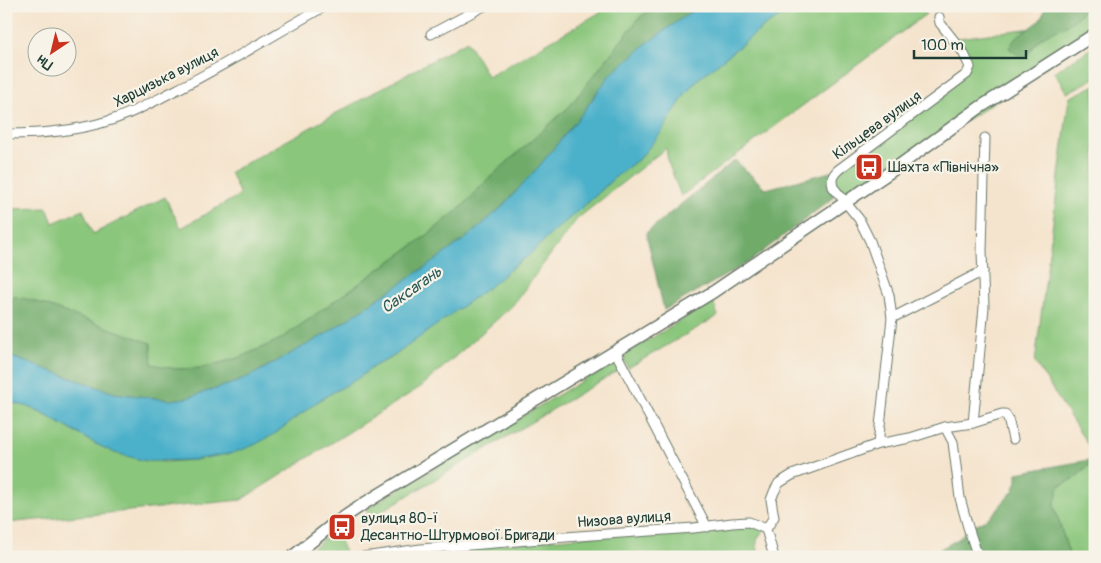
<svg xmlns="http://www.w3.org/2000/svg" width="1101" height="563" viewBox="0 0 1101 563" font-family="Pangolin,sans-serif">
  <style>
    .green { fill: #8ac67b; stroke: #548258 }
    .forest { fill: #6fab6b; stroke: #477450 }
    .water { fill: #4bb0ca; stroke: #35767f }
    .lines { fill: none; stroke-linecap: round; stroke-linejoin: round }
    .minor-casing { stroke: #6a776a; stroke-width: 11 }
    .tertiary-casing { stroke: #6a776a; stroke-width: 14 }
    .minor { stroke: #fff; stroke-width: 9 }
    .tertiary { stroke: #fff; stroke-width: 11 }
    .labels { text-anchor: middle; stroke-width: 4.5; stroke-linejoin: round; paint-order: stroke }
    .street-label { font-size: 15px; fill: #1f3d34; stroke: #f7f3e8 }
    .poi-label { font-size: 15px; fill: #1f3d34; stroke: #f7f3e8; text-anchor: start }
    .water-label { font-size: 16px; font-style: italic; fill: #2a5a5a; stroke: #f7f3e8 }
  </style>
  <rect width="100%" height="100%" fill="#f7f3e8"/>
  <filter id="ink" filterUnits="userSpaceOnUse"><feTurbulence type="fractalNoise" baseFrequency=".02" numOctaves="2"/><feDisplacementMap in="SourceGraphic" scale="10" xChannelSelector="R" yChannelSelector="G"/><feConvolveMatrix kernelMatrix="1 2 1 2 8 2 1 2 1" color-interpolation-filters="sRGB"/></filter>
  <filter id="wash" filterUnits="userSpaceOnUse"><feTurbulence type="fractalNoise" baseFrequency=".0096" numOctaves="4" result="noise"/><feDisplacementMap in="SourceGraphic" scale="20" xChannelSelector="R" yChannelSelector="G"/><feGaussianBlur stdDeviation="1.12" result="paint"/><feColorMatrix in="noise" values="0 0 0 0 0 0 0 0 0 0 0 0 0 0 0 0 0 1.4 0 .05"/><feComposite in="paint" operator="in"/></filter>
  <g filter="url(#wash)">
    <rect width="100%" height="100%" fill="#f5e4cd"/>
    <!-- green -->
    <g class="green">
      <polygon points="611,6 657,6 640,17 569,107 485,182 464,205 426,236 281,339 241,357 201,368 176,369 152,365 13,296 6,328 6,209 47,208 53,223 83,210 93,234 165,197 181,228 240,195 230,172 467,41 488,77"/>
      <polygon points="798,6 807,6 804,9 802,17 826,6 921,6 926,14 681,196 668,162 666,148 577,219 512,306 422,386 241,500 6,523 6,401 29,407 49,417 96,444 146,461 167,462 194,460 273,435 321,399 357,379 374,366 391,358 411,343 528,256 553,232 592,199 614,178 640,158 686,93 697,80 766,25"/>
      <path d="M 1084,6 L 1095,6 L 1095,34 L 845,202 L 832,176 L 970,67 L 952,39 L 1032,28 L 1023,32 L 1030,51 C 1034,47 1037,42 1040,39 C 1053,28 1079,24 1084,6 Z"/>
      <polygon points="1095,46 1095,78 1067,93 1054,72"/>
      <polygon points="1095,85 1095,456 1035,362 1069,98"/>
      <polygon points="713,301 718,316 628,368 624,360 627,353"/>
      <polygon points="612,363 615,363 619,370 370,518 366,509"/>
      <polygon points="1095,460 1095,557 1070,557 1054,506 1059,486 1075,478"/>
      <path d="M 732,523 L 766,529 C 754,539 756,543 760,557 L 363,557 Z"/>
      <polygon points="335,530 347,557 303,557 303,556"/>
    </g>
    <!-- forest -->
    <g class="forest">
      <polygon points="657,6 699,6 647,43 596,93 581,115 540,165 501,208 470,235 433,262 370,304 326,334 254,374 237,382 186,398 171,400 114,393 6,355 6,328 12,296 31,300 151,343 152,364 176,369 201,368 241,357 281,339 426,236 464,205 485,182 569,107 640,17"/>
      <path d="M 1045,6 L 1084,6 C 1079,25 1055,28 1041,38 C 1035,43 1032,51 1025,56 L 1019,56 L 1009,48 C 1012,44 1014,38 1019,35 C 1031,26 1043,24 1045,6 Z"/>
      <polygon points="735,160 766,189 838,170 833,187 833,198 749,262 664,310 646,233"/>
      <polygon points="1095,459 1075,478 1059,486 1054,506 1070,557 1021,557 1008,554 978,555 968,557 926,557 960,538 968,527 982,522 992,515 1013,491 1017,481 1017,473"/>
    </g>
    <!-- water -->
    <polygon class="water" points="699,6 798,6 766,25 697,80 686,93 660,134 640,158 614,178 592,199 553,232 528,256 515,265 493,284 391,358 374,366 357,379 321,399 273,435 254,445 233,453 194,460 146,461 115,453 96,444 49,417 29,407 6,401 6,355 114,393 171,400 186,398 237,382 254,374 326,334 370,304 433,262 470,235 501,208 540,165 581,115 609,76 647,43"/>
  </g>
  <g filter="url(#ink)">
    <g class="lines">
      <defs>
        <g id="minor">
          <polyline points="431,34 484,6"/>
          <path d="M 6,134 C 39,134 76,131 108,121 C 132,114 154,101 176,90 C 227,64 275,34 325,6"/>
          <polyline points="892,318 983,271"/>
          <polyline points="615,351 707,527"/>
          <polyline points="973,423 984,307 982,251 985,138"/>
          <polyline points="945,427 953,442 960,498 968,527 978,557"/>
          <path d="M 878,444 L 892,318 L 889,295 L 870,241 L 859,219 L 833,187 C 831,179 832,176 838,170 L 967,74 L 970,67 L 963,52 L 940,23 L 939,17"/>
          <polyline points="363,557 421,549 578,536 694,528 732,523 749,522 766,529"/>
          <polyline points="774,557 766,529 774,517 771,500 774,492 779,483 792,475 878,444 910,438 945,427 973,423 1002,414 1005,414 1008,419 1013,439"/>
        </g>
        <polyline id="tertiary" points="292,557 331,526 365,503 713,292 893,170 979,108 1095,34"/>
      </defs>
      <!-- minor casing -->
      <use href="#minor" class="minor-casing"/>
      <!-- tertiary casing -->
      <use href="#tertiary" class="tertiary-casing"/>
      <!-- minor -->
      <use href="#minor" class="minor"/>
      <!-- tertiary -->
      <use href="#tertiary" class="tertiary"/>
    </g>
  </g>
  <!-- icons -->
  <defs>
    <symbol id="bus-square" viewBox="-11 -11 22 22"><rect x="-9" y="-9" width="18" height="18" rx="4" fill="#c8321e" stroke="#f7f3e8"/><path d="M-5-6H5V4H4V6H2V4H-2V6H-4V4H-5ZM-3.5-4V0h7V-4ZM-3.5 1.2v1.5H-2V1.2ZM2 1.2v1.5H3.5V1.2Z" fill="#fff"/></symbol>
  </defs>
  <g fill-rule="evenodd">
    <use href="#bus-square" x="853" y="151" width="32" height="32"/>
    <use href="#bus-square" x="326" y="511" width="32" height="32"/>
  </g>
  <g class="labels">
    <!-- street labels -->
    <g class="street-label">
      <text transform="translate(166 77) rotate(-27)" y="5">Харцизька вулиця</text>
      <text transform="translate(877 125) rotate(-36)" y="5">Кільцева вулиця</text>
      <text transform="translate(624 519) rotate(-4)" y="5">Низова вулиця</text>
    </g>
    <!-- poi labels -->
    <g class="poi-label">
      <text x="888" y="172">Шахта «Північна»</text>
      <text x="361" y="523">вулиця 80-ї<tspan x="361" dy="17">Десантно-Штурмової Бригади</tspan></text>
    </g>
    <!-- water labels -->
    <g class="water-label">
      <text transform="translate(411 289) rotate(-35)" y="6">Саксагань</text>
    </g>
  </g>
  <!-- margin -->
  <rect width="1101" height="563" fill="none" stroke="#f7f3e8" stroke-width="25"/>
  <!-- north arrow -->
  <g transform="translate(52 52) rotate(215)"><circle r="24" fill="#f7f3e8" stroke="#a1aaa0"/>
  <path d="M0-4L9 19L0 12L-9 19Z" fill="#c8321e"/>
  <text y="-8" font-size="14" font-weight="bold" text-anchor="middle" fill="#1f3d34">Пн</text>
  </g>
  <!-- scale -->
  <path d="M914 50v8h112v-8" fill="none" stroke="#1f3d34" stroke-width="2.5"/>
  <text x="921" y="50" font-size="15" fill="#1f3d34" stroke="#f7f3e8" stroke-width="4" paint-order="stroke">100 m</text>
</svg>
